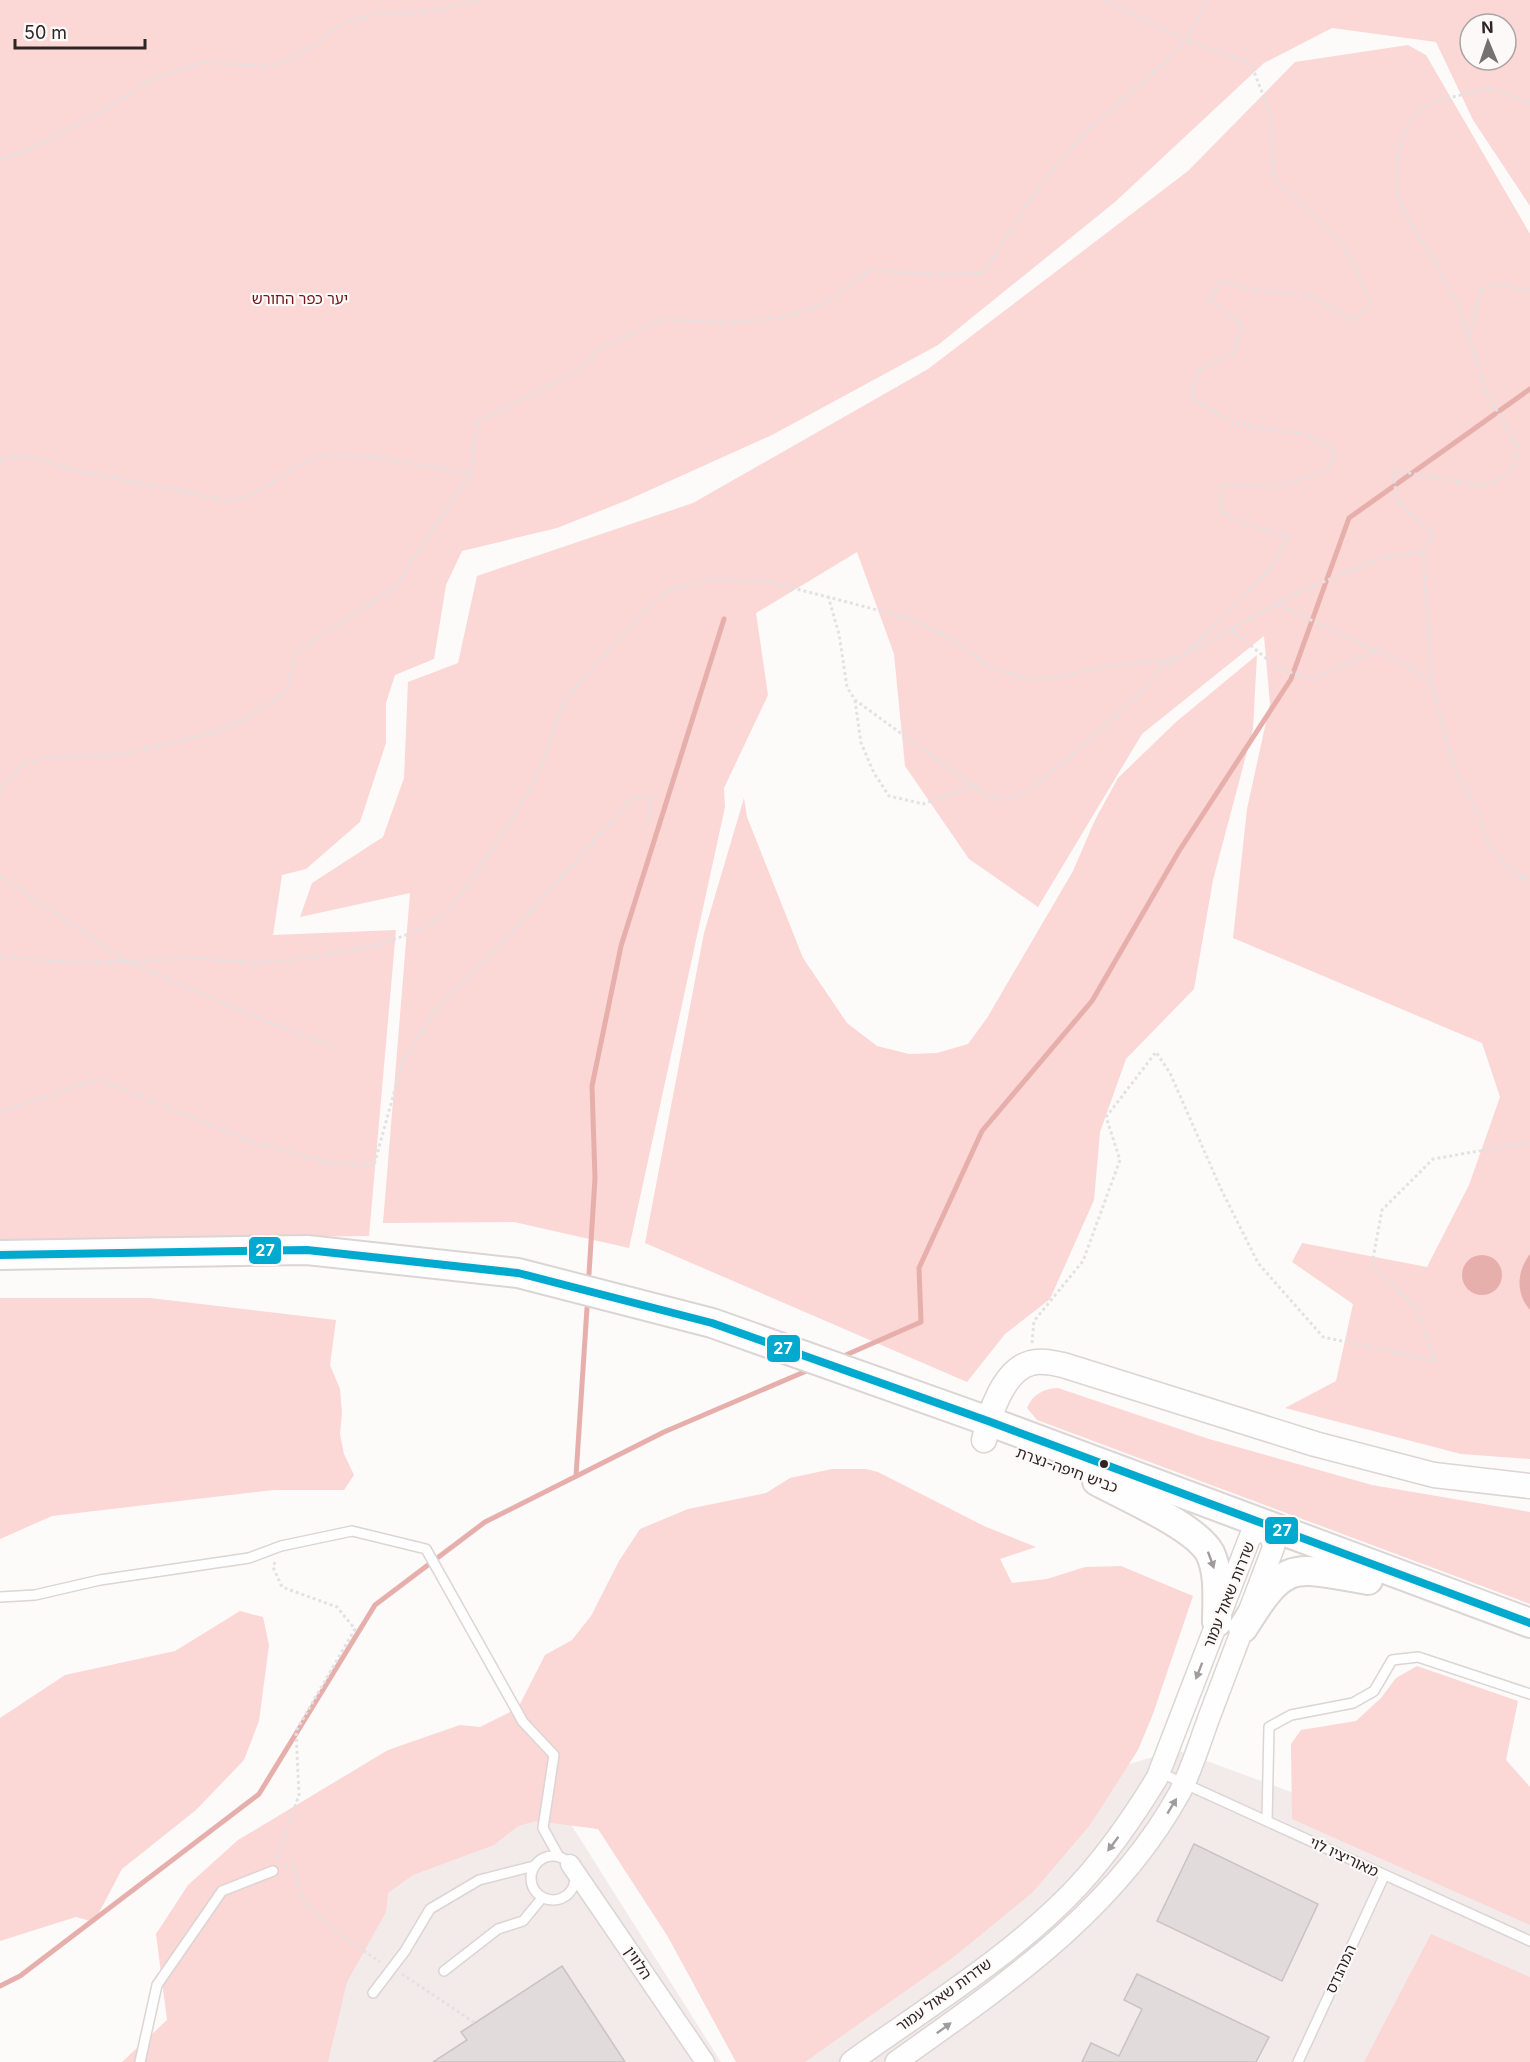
<svg xmlns="http://www.w3.org/2000/svg" width="1530" height="2062" viewBox="0 0 1530 2062" font-family="Inter,'Noto Sans Hebrew',sans-serif">
  <style>
    .built { fill: #f3ebea }
    .green { fill: #fbd7d5; fill-rule: evenodd }
    .water { fill: #e7afac }
    .lines { fill: none; stroke-linecap: round; stroke-linejoin: round }
    .stream { stroke: #e7afac; stroke-width: 5 }
    .building { fill: #e1dbdb; stroke: #c9c3c2; stroke-width: 1.5 }
    .service-casing { stroke: #dbd5d4; stroke-width: 12 }
    .minor-casing { stroke: #dbd5d4; stroke-width: 21 }
    .tertiary-casing { stroke: #dbd5d4; stroke-width: 24 }
    .secondary-casing { stroke: #dbd5d4; stroke-width: 27 }
    .trunk-casing { stroke: #dbd5d4; stroke-width: 32 }
    .path { stroke: #e3e2e2; stroke-width: 3; stroke-dasharray: 3 3; stroke-linecap: butt }
    .service { stroke: #fffefe; stroke-width: 9 }
    .minor { stroke: #fffefe; stroke-width: 18 }
    .tertiary { stroke: #fffefe; stroke-width: 21 }
    .secondary { stroke: #fffefe; stroke-width: 24 }
    .trunk { stroke: #fffefe; stroke-width: 28 }
    .bus-1-casing { stroke: #fef9f9; stroke-width: 12 }
    .bus-1 { stroke: #00a9ce; stroke-width: 8 }
    .oneway { fill: #a19c9c }
    .bus-dot { fill: #2e2525; stroke: #fef9f9; stroke-width: 2 }
    .labels { text-anchor: middle; stroke-width: 4.5; stroke-linejoin: round; paint-order: stroke }
    .park-label { font-size: 15px; fill: #71131a; stroke: #fef9f9 }
    .street-label { font-size: 15px; fill: #2e2525; stroke: #fef9f9 }
    .line-badge { stroke: #fef9f9; stroke-width: 2 }
    .badge-label { font-size: 16px; text-anchor: middle; font-weight: bold; fill: #fff }
  </style>
  <rect width="100%" height="100%" fill="#fdfafa"/>
  <!-- built -->
  <g class="built">
    <polygon points="1177,1750 1348,1813 1530,1896 1530,2062 761,2062 1074,1780"/>
    <polygon points="548,1788 721,2062 306,2062 348,1927 425,1825"/>
  </g>
  <!-- green -->
  <g class="green">
    <path d="M 0,0 L 1530,0 L 1530,206 L 1473,120 L 1436,42 L 1332,28 L 1264,63 L 1115,202 L 938,345 L 772,435 L 630,499 L 557,528 L 462,551 L 446,585 L 434,659 L 395,675 L 386,703 L 386,743 L 360,822 L 306,869 L 282,875 L 273,935 L 396,930 L 369,1236 L 0,1241 ZM 1470,24 L 1506,24 L 1506,60 L 1470,60 Z"/>
    <polygon points="1408,45 1426,55 1530,234 1530,1459 1461,1454 1285,1408 1336,1381 1353,1304 1292,1262 1302,1243 1427,1267 1469,1185 1500,1097 1482,1043 1233,938 1247,809 1270,704 1264,636 1142,734 1038,907 969,859 905,766 894,654 857,552 756,613 768,695 724,788 725,807 629,1248 514,1222 383,1223 410,893 300,917 312,883 383,837 404,778 408,682 458,663 477,576 693,503 928,369 1188,171 1295,62"/>
    <polygon points="1257,655 1253,729 1213,880 1194,989 1126,1059 1100,1132 1094,1200 1050,1299 1005,1334 967,1382 645,1243 704,933 744,798 747,817 803,958 847,1023 877,1046 909,1054 937,1053 968,1044 987,1018 1073,871 1095,820 1118,778 1176,722"/>
    <polygon points="0,1298 150,1298 336,1320 330,1365 340,1389 342,1413 340,1434 344,1454 354,1475 344,1490 274,1490 52,1516 0,1539"/>
    <path d="M 1058,1388 L 1209,1439 L 1372,1485 L 1530,1512 L 1530,1604 L 1037,1420 L 1027,1408 C 1033,1394 1043,1389 1058,1388 Z"/>
    <polygon points="832,1469 866,1469 878,1472 984,1526 1036,1547 1000,1559 1012,1583 1047,1579 1085,1567 1121,1566 1193,1596 1153,1714 1138,1750 1090,1825 1033,1892 955,1956 805,2062 736,2062 668,1937 598,1829 536,1821 518,1826 494,1845 413,1875 388,1893 386,1912 347,1982 328,2062 122,2062 167,2020 156,1934 188,1885 238,1840 388,1750 460,1725 480,1727 518,1708 545,1655 572,1640 591,1616 619,1561 640,1529 688,1509 766,1493 790,1478"/>
    <polygon points="240,1611 263,1617 269,1645 259,1721 244,1760 196,1810 122,1869 94,1922 76,1917 0,1941 0,1718 65,1675 175,1651"/>
    <polygon points="1417,1666 1518,1701 1506,1760 1530,1787 1530,1925 1292,1819 1291,1744 1301,1730 1356,1721 1381,1698 1396,1678"/>
    <polygon points="1431,1934 1530,1977 1530,2062 1364,2062"/>
  </g>
  <!-- water -->
  <g class="water">
    <path d="M 1530,1254 L 1530,1310 C 1515,1293 1517,1271 1530,1254 Z"/>
    <circle cx="1482" cy="1275" r="20"/>
  </g>
  <g class="lines">
    <!-- stream -->
    <g class="stream">
      <polyline points="589,1274 595,1178 592,1086 621,946 724,619"/>
      <polyline points="839,1358 921,1322 919,1268 982,1131 1092,1001 1179,851 1291,679 1349,518 1530,389"/>
      <polyline points="576,1476 587,1308"/>
      <polyline points="0,1986 20,1976 259,1794 375,1605 485,1522 664,1432 811,1369"/>
    </g>
  </g>
  <!-- building -->
  <g class="building">
    <polygon points="1194,1844 1318,1904 1282,1981 1157,1921"/>
    <polygon points="562,1966 625,2062 433,2062 467,2040 461,2032"/>
    <polygon points="1137,1974 1269,2037 1256,2062 1082,2062 1091,2043 1119,2056 1142,2009 1124,2000"/>
  </g>
  <g class="lines">
    <defs>
      <g id="service">
        <polyline points="0,1597 35,1595 100,1580 249,1558 281,1546 352,1531 426,1549 523,1722 554,1755 543,1828 559,1857"/>
        <polyline points="1159,1772 1530,1941"/>
        <polyline points="1267,1821 1269,1727 1291,1715 1353,1703 1374,1691 1392,1660 1418,1657 1530,1694"/>
        <circle cx="553" cy="1878" r="22"/>
        <polyline points="444,1971 498,1929 523,1921 542,1898"/>
        <polyline points="373,1993 405,1951 430,1909 479,1880 534,1866"/>
        <polyline points="140,2062 157,1985 222,1891 273,1871"/>
        <polyline points="1298,2062 1384,1876"/>
      </g>
      <polyline id="minor" points="570,1864 705,2062"/>
      <path id="tertiary" d="M 851,2062 C 927,2007 1014,1955 1079,1885 C 1109,1852 1134,1816 1157,1778 L 1250,1537 L 1266,1525 L 1274,1546 C 1253,1601 1232,1656 1211,1712 C 1201,1738 1193,1767 1180,1792 C 1115,1911 1004,1985 896,2062"/>
      <path id="secondary" d="M 984,1440 C 989,1415 1003,1370 1031,1363 C 1041,1360 1053,1363 1063,1365 L 1315,1444 L 1434,1475 L 1530,1486"/>
      <g id="trunk">
        <polyline points="0,1255 307,1250 518,1273 712,1323 988,1421 1530,1623"/>
        <path d="M 1097,1481 C 1126,1497 1195,1526 1210,1553 C 1220,1574 1217,1600 1217,1622"/>
        <path d="M 1243,1628 C 1286,1558 1292,1567 1368,1580"/>
      </g>
    </defs>
    <!-- service casing -->
    <use href="#service" class="service-casing"/>
    <!-- minor casing -->
    <use href="#minor" class="minor-casing"/>
    <!-- tertiary casing -->
    <use href="#tertiary" class="tertiary-casing"/>
    <!-- secondary casing -->
    <use href="#secondary" class="secondary-casing"/>
    <!-- trunk casing -->
    <use href="#trunk" class="trunk-casing"/>
    <!-- path -->
    <g class="path">
      <polyline points="1530,103 1490,88 1432,102 1408,124 1398,153 1398,197 1405,215 1433,258 1459,308 1486,391 1517,447 1515,464 1506,476 1483,486 1392,470 1398,502 1433,533 1423,552 1432,684 1454,769 1478,814 1489,846 1517,875 1530,879"/>
      <polyline points="0,159 26,151 95,116 152,79 202,62 272,67 320,42 341,24 377,14 434,11 481,0"/>
      <polyline points="1469,337 1482,289 1495,284 1530,291"/>
      <polyline points="0,460 28,456 73,470 225,500 247,497 302,464 323,455 373,457 471,473"/>
      <polyline points="828,596 839,634 847,687 855,700 989,797 1008,800 1027,791 1075,753 1137,697 1160,668 1179,658"/>
      <polyline points="1277,604 1409,666 1432,684"/>
      <polyline points="1232,630 1279,669 1314,679 1377,650"/>
      <polyline points="1190,652 1294,594 1381,558 1423,552"/>
      <polyline points="855,700 861,743 874,773 889,796 923,804 972,786"/>
      <polyline points="0,789 24,764 45,758 124,754 217,732 242,721 287,691 296,652 394,588 471,473 477,422 574,373 600,349 663,319 731,323 784,317 820,306 870,270 939,275 983,273 1035,192 1087,130 1165,63 1186,40 1207,0"/>
      <polyline points="0,876 126,961 244,1012 333,1047"/>
      <polyline points="1521,878 1530,885"/>
      <polyline points="0,957 82,963 197,958 251,963 303,959 382,944 424,928 447,912 468,886 527,795 544,760 559,713 572,691 656,599 673,589 711,579 770,582 912,619 943,634 992,668 1026,679 1046,679 1107,666 1168,660 1185,654 1270,569 1290,536 1244,524 1220,510 1222,485 1275,487 1329,470 1336,452 1308,435 1235,424 1192,398 1197,371 1234,353 1241,325 1209,299 1221,281 1252,290 1308,295 1354,320 1372,303 1342,242 1273,178 1271,115 1251,64 1186,40 1104,0"/>
      <polyline points="0,1112 98,1079 248,1140 329,1163 374,1165 402,1064 434,1011 493,952 634,797 651,798 649,821"/>
      <polyline points="1032,1343 1034,1321 1083,1261 1120,1160 1106,1117 1156,1052 1170,1073 1221,1189 1258,1263 1323,1337 1435,1361 1417,1310 1372,1264 1382,1210 1433,1159 1530,1142"/>
      <polyline points="275,1562 273,1567 282,1587 337,1607 355,1629 296,1731 299,1795 277,1858"/>
      <polyline points="285,1866 292,1863 304,1903 337,1932 380,1962"/>
      <polyline points="402,1974 475,2023"/>
    </g>
    <!-- service -->
    <use href="#service" class="service"/>
    <!-- minor -->
    <use href="#minor" class="minor"/>
    <!-- tertiary -->
    <use href="#tertiary" class="tertiary"/>
    <!-- secondary -->
    <use href="#secondary" class="secondary"/>
    <!-- trunk -->
    <use href="#trunk" class="trunk"/>
    <defs>
      <polyline id="bus-1" points="0,1255 307,1250 518,1273 712,1323 988,1421 1530,1623"/>
    </defs>
    <!-- bus-1 casing -->
    <use href="#bus-1" class="bus-1-casing"/>
    <!-- bus-1 -->
    <use href="#bus-1" class="bus-1"/>
  </g>
  <!-- one-way arrows -->
  <defs><path id="oneway-solid" d="M-6-.8H1V-3.2L6.5 0L1 3.2V.8H-6Z" transform="scale(1.5)"/></defs>
  <g class="oneway">
    <use href="#oneway-solid" transform="translate(1211 1560) rotate(70)"/>
    <use href="#oneway-solid" transform="translate(1199 1671) rotate(111)"/>
    <use href="#oneway-solid" transform="translate(1172 1806) rotate(-59)"/>
    <use href="#oneway-solid" transform="translate(1113 1844) rotate(127)"/>
    <use href="#oneway-solid" transform="translate(944 2028) rotate(-36)"/>
  </g>
  <!-- markers -->
  <circle class="bus-dot" cx="1104" cy="1464" r="5"/>
  <g class="labels">
    <!-- park labels -->
    <g class="park-label">
      <text x="300" y="304">יער כפר החורש</text>
    </g>
    <!-- street labels -->
    <g class="street-label">
      <text transform="translate(1067 1470) rotate(20)" y="5">כביש חיפה-נצרת</text>
      <text transform="translate(1229 1595) rotate(-68)" y="5">שדרות שאול עמור</text>
      <text transform="translate(1344 1857) rotate(25)" y="5">מאוריציו לוי</text>
      <text transform="translate(638 1963) rotate(56)" y="5">הלווין</text>
      <text transform="translate(1341 1969) rotate(-65)" y="5">המהנדס</text>
      <text transform="translate(944 1995) rotate(-36)" y="5">שדרות שאול עמור</text>
    </g>
  </g>
  <g class="line-badge">
    <rect x="248" y="1236" width="34" height="29" rx="6" fill="#00a9ce"/>
    <rect x="766" y="1334" width="35" height="29" rx="6" fill="#00a9ce"/>
    <rect x="1264" y="1516" width="35" height="29" rx="6" fill="#00a9ce"/>
  </g>
  <g class="badge-label">
    <text x="265" y="1256">27</text>
    <text x="783" y="1354">27</text>
    <text x="1282" y="1536">27</text>
  </g>
  <!-- north arrow -->
  <g transform="translate(1488 42) rotate(358)"><circle r="28" fill="#fef9f9" stroke="#aba4a4" stroke-width="1.5"/>
  <path d="M0-4.5L10 22L0 15L-10 22Z" fill="#767070"/>
  <text y="-9" font-size="16" font-weight="bold" text-anchor="middle" fill="#2e2525">N</text>
  </g>
  <!-- scale -->
  <path d="M15 39v9h130v-9" fill="none" stroke="#2e2525" stroke-width="3"/>
  <text x="24" y="39" font-size="18" fill="#2e2525" stroke="#fef9f9" stroke-width="4.5" paint-order="stroke">50 m</text>
</svg>
